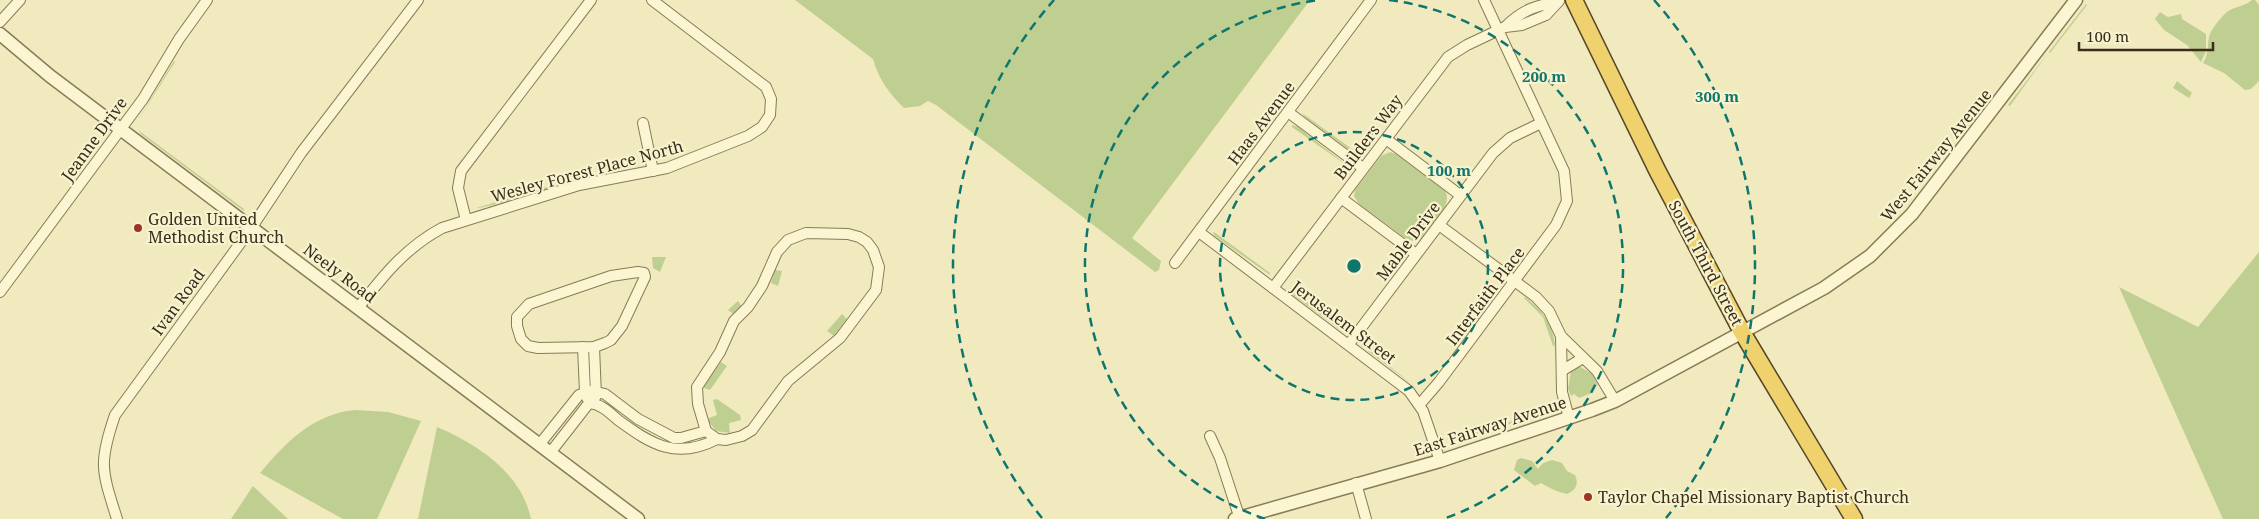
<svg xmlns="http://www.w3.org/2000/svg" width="2259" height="519" viewBox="0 0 2259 519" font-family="'Noto Serif',serif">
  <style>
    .green { fill: #becf91 }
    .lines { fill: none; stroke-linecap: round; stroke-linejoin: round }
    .minor-casing { stroke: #8a7a56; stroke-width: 12 }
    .tertiary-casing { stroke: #8a7a56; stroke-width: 15 }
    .trunk-casing { stroke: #57472a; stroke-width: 19 }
    .minor { stroke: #fbf5d2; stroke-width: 10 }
    .tertiary { stroke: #fbf5d2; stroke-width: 12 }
    .trunk { stroke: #efd26d; stroke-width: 16 }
    .ring { fill: none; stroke: #0f766e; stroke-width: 2.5; stroke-dasharray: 9 6 }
    .poi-dot { fill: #9d3522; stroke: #f8f2ce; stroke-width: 2 }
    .labels { text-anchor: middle; stroke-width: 4.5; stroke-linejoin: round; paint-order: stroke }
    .street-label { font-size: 16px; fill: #382e1b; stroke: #f8f2ce }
    .poi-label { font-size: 16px; fill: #382e1b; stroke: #f8f2ce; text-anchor: start }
    .centre { fill: #0f766e; stroke: #f8f2ce; stroke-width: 2.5 }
    .ring-label { font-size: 15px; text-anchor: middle; font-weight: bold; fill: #0f766e; stroke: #f8f2ce; stroke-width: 4.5; stroke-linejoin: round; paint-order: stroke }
  </style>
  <rect width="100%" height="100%" fill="#f1eabe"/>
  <!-- green -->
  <g class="green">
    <path d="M 795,0 L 1310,0 L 1132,238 L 1161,261 L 1159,270 L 1155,272 L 936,105 L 928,101 L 920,106 L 904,108 C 889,93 879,80 873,59 Z"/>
    <path d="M 2252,0 L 2255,0 L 2259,5 L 2259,81 L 2251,89 L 2245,90 L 2224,73 L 2203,63 C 2209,54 2207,47 2209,37 C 2211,29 2221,17 2227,12 C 2235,6 2244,7 2252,0 Z"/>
    <polygon points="2086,4 2087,5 2050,53 2049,52"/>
    <polygon points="2160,12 2168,17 2181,14 2182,19 2206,34 2206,51 2201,62 2187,45 2164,30 2155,19"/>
    <polygon points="2048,53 2010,106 2008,105"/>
    <polygon points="174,61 175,62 137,122"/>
    <polygon points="2177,81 2192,93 2189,98 2173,88"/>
    <polygon points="1302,113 1356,152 1355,154 1305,117"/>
    <polygon points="1292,125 1298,127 1349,167 1292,127"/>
    <polygon points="138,130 244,209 244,211 141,134"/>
    <path d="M 1390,152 L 1396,154 L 1445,191 C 1454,205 1430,226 1422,238 L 1414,241 L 1408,240 L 1359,204 L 1354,196 L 1355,190 L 1381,156 Z"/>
    <path d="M 574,179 C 567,184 487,208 476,208 Z"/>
    <polygon points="1214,232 1270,273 1270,275 1215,236 1213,233"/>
    <polygon points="2259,252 2259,519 2223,519 2119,287 2198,327"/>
    <polygon points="652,257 666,257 660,272 653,268"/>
    <polygon points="775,270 782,271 778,286 771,283"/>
    <polygon points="1290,288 1343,330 1342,331 1289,292"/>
    <path d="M 1525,297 C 1541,309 1553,324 1555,345 L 1553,346 L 1543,317 L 1524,298 Z"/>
    <polygon points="738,301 742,307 733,314 728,310"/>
    <polygon points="842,314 847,319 834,336 827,331"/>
    <polygon points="1368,349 1417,388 1368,351"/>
    <polygon points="721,362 727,366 710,390 704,388 704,385"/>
    <polygon points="1579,366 1592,374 1598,385 1595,386 1592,393 1579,398 1574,394 1571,396 1568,389 1571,371"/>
    <polygon points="717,399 740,415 741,420 729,423 730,433 716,431 709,422 709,418 717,415 713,400"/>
    <path d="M 355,410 L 388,412 L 421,421 L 377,519 L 343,519 L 260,473 C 286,442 313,414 355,410 Z"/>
    <polygon points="1546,411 1546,413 1454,441 1453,439"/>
    <path d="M 437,427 C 479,445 521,473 531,519 L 418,519 Z"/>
    <path d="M 1521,458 L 1532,461 L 1538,469 L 1543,463 L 1552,460 L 1562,463 L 1567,471 L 1575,475 C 1579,484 1576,490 1567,494 C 1558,492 1549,488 1541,483 L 1535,486 L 1514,470 L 1517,460 Z"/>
    <polygon points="253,486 288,519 231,519"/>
  </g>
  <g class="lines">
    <defs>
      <g id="minor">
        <polyline points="0,22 20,0"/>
        <path d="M 1505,27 C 1523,9 1536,6 1559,1"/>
        <polyline points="1288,112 1363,168"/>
        <polyline points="643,123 653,171"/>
        <polyline points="1386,139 1460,195"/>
        <polyline points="1341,198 1416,254"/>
        <polyline points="466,220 458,188 461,171 591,0"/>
        <polyline points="1439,225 1536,297 1549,311 1561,336 1562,392 1569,418"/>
        <polyline points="1199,232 1409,391 1423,411 1440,461"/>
        <polygon points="806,233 848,234 859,237 867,242 873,250 879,267 876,290 840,338 788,381 752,430 742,436 726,440 717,439 706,431 698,404 697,387 720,352 734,321 748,307 762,286 777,252 788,240"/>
        <polyline points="1175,263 1371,0"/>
        <polygon points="638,272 644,273 645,277 622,326 611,340 605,343 594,347 538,348 528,346 521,339 517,326 517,317 529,304 611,276"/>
        <polyline points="1273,288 1448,57 1467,45 1505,27 1522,25 1546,15 1558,2"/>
        <polyline points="0,292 143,99 179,39 207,0"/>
        <path d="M 358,308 C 383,276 405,248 442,228 L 579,185 L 667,168 L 748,136 L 762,127 L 770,115 L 771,99 L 766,87 L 652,0"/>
        <polyline points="1561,336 1597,371 1615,401"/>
        <polyline points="1349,344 1493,153 1510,138 1541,123"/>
        <polyline points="583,347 585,392 587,398"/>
        <polyline points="594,347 596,396"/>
        <polyline points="1563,370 1583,358"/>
        <polyline points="1420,404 1439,382 1556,225 1567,201 1564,171 1484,0"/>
        <polyline points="1210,436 1220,458 1240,519"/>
        <polyline points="539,445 579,395 592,391 605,394 638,419 674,438 681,438 706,431"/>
        <path d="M 550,453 L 589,403 C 601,404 609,412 618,420 C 652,445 677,460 717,439"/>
        <polyline points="1356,483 1366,519"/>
        <path d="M 117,519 C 102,471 98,464 115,415 L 252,227 L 301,153 L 418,0"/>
      </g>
      <g id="tertiary">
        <polyline points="0,34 50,76 638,519"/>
        <polyline points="1235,519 1440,461 1592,410 1615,401 1824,288 1870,256 1912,214 2076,0"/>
      </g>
      <polyline id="trunk" points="1574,0 1657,170 1742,332 1854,519"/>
    </defs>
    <!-- minor casing -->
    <use href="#minor" class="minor-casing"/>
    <!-- tertiary casing -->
    <use href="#tertiary" class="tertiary-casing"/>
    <!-- trunk casing -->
    <use href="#trunk" class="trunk-casing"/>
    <!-- minor -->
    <use href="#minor" class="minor"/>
    <!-- tertiary -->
    <use href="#tertiary" class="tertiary"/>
    <!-- trunk -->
    <use href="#trunk" class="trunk"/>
  </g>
  <!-- distance rings -->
  <g class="ring">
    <circle cx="1354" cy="266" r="134"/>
    <path d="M1265 519A268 268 0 0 1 1319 0M1389 0A268 268 0 0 1 1443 519"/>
    <path d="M1042 518A401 401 0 0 1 1054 0M1654 0A401 401 0 0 1 1666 518"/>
  </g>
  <!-- markers -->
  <g class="poi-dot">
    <circle cx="138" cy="228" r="5"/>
    <circle cx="1588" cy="497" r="5"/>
  </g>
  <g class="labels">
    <!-- street labels -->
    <g class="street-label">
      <text transform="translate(1261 123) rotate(-53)" y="6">Haas Avenue</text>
      <text transform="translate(1368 137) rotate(-53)" y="6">Builders Way</text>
      <text transform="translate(94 139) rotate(-54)" y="6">Jeanne Drive</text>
      <text transform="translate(1936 155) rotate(-51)" y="6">West Fairway Avenue</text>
      <text transform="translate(587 171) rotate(-15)" y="6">Wesley Forest Place North</text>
      <text transform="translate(1408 241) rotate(-53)" y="6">Mable Drive</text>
      <text transform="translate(1706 263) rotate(62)" y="6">South Third Street</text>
      <text transform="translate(340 273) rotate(37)" y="6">Neely Road</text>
      <text transform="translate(1485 296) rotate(-53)" y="6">Interfaith Place</text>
      <text transform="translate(178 302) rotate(-54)" y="6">Ivan Road</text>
      <text transform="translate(1344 322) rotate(37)" y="6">Jerusalem Street</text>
      <text transform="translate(1490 426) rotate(-18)" y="6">East Fairway Avenue</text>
    </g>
    <!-- poi labels -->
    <g class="poi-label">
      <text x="148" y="225">Golden United<tspan x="148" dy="18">Methodist Church</tspan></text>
      <text x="1598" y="503">Taylor Chapel Missionary Baptist Church</text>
    </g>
  </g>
  <circle cx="1354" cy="266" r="8" class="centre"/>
  <g class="ring-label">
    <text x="1544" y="82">200 m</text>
    <text x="1717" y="102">300 m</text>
    <text x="1449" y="176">100 m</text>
  </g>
  <!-- scale -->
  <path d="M2079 42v8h134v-8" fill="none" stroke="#382e1b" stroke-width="2.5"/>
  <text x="2086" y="42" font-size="15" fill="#382e1b" stroke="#f8f2ce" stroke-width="4" paint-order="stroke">100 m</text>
</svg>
